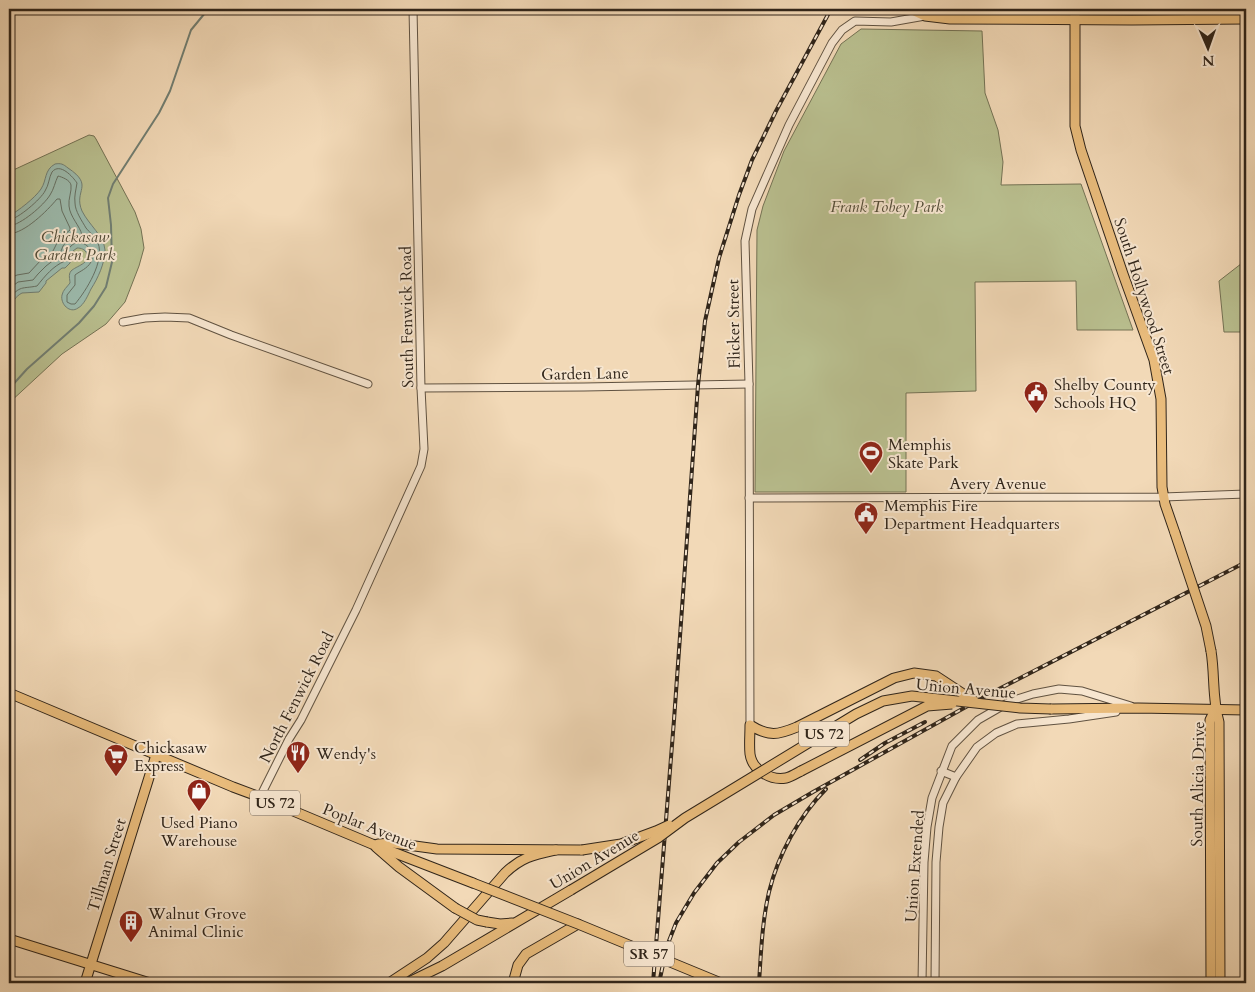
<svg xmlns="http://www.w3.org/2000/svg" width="1255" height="992" viewBox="0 0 1255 992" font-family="Cardo,serif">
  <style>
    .green { fill: #b9bf8f; stroke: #747254 }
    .water { fill: #9cbaac; stroke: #717e72 }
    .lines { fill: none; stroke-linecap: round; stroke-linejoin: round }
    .shore { stroke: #667063; stroke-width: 1 }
    .stream { stroke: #717e72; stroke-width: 2 }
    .minor-casing { stroke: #605241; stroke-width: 9 }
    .major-casing { stroke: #30251a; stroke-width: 11 }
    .minor { stroke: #f7e6d0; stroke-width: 7 }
    .major { stroke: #e9bc7c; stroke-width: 9 }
    .rail-casing { stroke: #30251a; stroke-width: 4 }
    .rail { stroke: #f7e6d0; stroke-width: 2; stroke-dasharray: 5.5; stroke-linecap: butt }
    .major-bridge-casing { stroke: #30251a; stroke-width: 11; stroke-linecap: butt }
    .major-bridge { stroke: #e9bc7c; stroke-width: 9 }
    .labels { text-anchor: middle; stroke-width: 4; stroke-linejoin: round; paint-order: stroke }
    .shield { fill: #f7e6d0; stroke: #6c5f51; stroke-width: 1 }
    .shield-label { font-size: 15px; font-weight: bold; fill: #30251a }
    .park-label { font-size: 16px; font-style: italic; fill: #524c37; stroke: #f7e6d0 }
    .street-label { font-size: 16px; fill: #30251a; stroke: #f7e6d0 }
    .poi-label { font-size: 16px; fill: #30251a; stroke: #f7e6d0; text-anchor: start }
  </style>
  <rect width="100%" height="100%" fill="#f2d9b7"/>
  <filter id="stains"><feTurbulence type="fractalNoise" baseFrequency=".004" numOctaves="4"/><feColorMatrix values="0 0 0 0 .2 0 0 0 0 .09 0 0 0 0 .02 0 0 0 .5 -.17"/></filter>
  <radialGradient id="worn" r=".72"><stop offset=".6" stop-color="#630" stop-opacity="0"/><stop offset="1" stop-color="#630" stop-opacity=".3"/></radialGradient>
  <!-- green -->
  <g class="green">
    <polygon points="1084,9 1246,9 1246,12 1093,14 1090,13"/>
    <polygon points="861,29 982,31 985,93 998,130 1003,162 1001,185 1081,184 1133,330 1077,330 1076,281 975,282 976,391 906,393 906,492 755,492 757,230 763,206 784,151 841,44"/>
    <polygon points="89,135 94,136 96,139 135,212 141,229 144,248 139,266 125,302 106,324 62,354 9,403 9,172"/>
    <polygon points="1246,260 1246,332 1224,332 1219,281"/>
  </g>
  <!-- water -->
  <path class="water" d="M 55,164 C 61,163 63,164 68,168 C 95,186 73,190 82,211 C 89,225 104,236 105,250 C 105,263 98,278 91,289 C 88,295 84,305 78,308 C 70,314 60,304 62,295 C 63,290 67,287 70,283 C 70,279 68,275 71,271 C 76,266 91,263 87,254 C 85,249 81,248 77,248 L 73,251 L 70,263 L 65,268 L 62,268 L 46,281 L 46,283 L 39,292 L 22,293 C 16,296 11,303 9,310 L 9,281 L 10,276 L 9,266 L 9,216 C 18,211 35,198 41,189 C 47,180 44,170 55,164 Z"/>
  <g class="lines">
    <!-- shore -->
    <g class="shore">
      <path d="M 9,220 C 18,219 41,199 45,191 C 49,185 49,177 52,172 C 60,162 73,177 77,183 C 76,190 74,196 75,203 C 75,211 82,221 86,228 C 90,233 96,237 98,243 C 105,261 86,291 75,304 L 71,304 L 67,302 L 67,295 L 75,285 L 75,275 C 80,271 87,269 91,262 C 97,250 81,236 71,246 C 67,250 66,256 65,261 C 53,266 45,276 37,286 C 22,289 20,285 9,299"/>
      <path d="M 9,226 C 21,225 44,205 50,195 C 54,189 55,182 58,176 C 62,177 70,180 71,185 C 72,191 68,199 69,206 C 70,217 80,226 82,235 L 72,238 L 67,241 L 63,246 L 59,256 L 46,266 L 38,274 L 33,280 L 18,282 L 9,289"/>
      <path d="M 9,234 C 25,233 47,211 57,199 L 60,199 L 62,211 L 70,228 L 70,230 L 59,239 L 53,251 L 41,260 L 29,273 L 17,275 L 9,279"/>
    </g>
    <!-- stream -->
    <polyline class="stream" points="9,389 27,369 79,323 94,306 106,287 112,262 111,225 108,198 113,184 159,113 170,91 191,30 205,13 210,9"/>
    <defs>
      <g id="minor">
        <polyline points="123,322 145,318 165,317 189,318 231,335 368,384"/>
        <polyline points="421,388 584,387 749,384"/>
        <polyline points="749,498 1163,497 1246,494"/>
        <polyline points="750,725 749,384 745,241 752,209 789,125 832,43 842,30 855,21 891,22 925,16"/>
        <polyline points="941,771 956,777"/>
        <polyline points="260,797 289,739 301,720 356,610 421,466 424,449 421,388 413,9"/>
        <polyline points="922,983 924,862 927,827 932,798 952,746 978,720 1011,701 1033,694 1059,689 1082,691 1131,706"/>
        <polyline points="935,983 936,862 939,827 943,803 956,777 977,747 996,733 1017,724 1069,719 1116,712"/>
      </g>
      <g id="major">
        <polyline points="910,9 925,16 950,19 1132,20 1246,19"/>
        <polyline points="1075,9 1075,126 1081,150 1123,274 1154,360 1161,399 1162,487 1165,504 1175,533"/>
        <path d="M 1211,651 C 1215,675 1212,699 1219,722 L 1220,983"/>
        <polyline points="9,693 233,787 260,797 372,844 473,883"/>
        <polyline points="1051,709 1138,708 1246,710"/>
        <path d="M 797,727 C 778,735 769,737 750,725 C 750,735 749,745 750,754 C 752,770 771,781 786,778 C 791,777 797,773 801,771"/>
        <polyline points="378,844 393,843 437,849 582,850"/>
        <polyline points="376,847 399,867 455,908"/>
        <polyline points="487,922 500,924 512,923"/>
        <polyline points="9,939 150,983"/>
        <polyline points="85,983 156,755"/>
        <path d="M 389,983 L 427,958 L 444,943 L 505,873 C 522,857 533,855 556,850"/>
        <polyline points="407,983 442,966 571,890"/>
        <polyline points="513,983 518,965 526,954 578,924"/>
        <polyline points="1211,983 1210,720 1215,710"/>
      </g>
    </defs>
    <!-- minor casing -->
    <use href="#minor" class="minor-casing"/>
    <!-- major casing -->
    <use href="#major" class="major-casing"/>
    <!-- minor -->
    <use href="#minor" class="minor"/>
    <!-- major -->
    <use href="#major" class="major"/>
    <defs>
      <g id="rail">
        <polyline points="860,760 885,743 925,722"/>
        <polyline points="653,983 674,720 698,385 705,321 719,258 739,195 752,160 776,111 831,9"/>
        <polyline points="659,983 667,946 676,923 694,893 717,863 739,842 774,815 813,792 991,693 1246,562"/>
        <path d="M 759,983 C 761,953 762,922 769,892 C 778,855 799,816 826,789"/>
      </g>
    </defs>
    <!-- rail casing -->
    <use href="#rail" class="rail-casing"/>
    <!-- rail -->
    <use href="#rail" class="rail"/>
    <defs>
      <g id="major-bridge">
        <polyline points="1175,533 1206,626 1211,651"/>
        <polyline points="797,727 894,678 914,673 936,676 974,701"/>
        <polyline points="801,771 927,706 952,704"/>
        <polyline points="582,850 621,844 656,831 669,825"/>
        <polyline points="473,883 578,924 721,983"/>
        <polyline points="571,890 658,838 685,818 856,714 883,701 912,696 1020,708 1051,709"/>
        <polyline points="455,908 477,920 487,922"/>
      </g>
    </defs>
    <!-- major-bridge casing -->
    <use href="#major-bridge" class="major-bridge-casing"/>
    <!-- major-bridge -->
    <use href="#major-bridge" class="major-bridge"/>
  </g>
  <!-- icons -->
  <defs>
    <symbol id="civic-pin" viewBox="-11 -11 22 30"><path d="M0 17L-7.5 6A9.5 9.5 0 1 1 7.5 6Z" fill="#8f2418" stroke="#f7e6d0"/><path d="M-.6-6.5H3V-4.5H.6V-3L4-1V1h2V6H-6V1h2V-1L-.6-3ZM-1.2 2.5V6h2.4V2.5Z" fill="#fff"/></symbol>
    <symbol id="stadium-pin" viewBox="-11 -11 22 30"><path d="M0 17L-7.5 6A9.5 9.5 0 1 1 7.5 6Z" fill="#8f2418" stroke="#f7e6d0"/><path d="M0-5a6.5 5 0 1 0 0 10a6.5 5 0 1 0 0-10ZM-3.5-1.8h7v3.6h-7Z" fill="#fff"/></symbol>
    <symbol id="restaurant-pin" viewBox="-11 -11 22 30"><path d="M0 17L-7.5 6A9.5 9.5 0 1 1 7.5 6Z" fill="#8f2418" stroke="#f7e6d0"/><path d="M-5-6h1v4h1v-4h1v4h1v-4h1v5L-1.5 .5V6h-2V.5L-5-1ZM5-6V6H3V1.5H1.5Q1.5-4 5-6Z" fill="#fff"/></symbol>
    <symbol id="supermarket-pin" viewBox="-11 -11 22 30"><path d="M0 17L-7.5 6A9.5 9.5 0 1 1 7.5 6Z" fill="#8f2418" stroke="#f7e6d0"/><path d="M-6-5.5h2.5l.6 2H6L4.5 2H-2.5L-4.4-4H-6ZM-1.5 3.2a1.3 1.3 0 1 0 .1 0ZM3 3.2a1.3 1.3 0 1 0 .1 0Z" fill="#fff"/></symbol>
    <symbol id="shop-pin" viewBox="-11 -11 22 30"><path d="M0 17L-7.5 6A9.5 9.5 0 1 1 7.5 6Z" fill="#8f2418" stroke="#f7e6d0"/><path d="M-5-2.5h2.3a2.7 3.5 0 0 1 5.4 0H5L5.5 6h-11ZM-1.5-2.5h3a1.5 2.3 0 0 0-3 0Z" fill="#fff"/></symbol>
    <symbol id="building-pin" viewBox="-11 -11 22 30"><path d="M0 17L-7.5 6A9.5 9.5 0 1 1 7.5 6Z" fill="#8f2418" stroke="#f7e6d0"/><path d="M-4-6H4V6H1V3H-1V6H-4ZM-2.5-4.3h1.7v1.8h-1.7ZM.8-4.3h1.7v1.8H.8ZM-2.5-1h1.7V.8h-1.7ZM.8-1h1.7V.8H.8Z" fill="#fff"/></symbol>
  </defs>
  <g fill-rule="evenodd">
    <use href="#civic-pin" x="1022" y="379" width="28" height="38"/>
    <use href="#stadium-pin" x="857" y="439" width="28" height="38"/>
    <use href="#civic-pin" x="852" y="500" width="28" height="38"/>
    <use href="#restaurant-pin" x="284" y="739" width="28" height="38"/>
    <use href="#supermarket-pin" x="102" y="742" width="28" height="38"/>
    <use href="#shop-pin" x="185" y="777" width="28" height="38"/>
    <use href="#building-pin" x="117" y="908" width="28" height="38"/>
  </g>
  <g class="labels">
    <!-- shield labels -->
    <g class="shield">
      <rect x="799" y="721.5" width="50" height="25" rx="4"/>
      <rect x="250" y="790.5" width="50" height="25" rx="4"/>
      <rect x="624" y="941.5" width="50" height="25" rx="4"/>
    </g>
    <g class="shield-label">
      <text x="824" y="739">US 72</text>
      <text x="275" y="808">US 72</text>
      <text x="649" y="959">SR 57</text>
    </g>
    <!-- park labels -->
    <g class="park-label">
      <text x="887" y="212">Frank Tobey Park</text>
      <text x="75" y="242">Chickasaw<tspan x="75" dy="18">Garden Park</tspan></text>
    </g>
    <!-- street labels -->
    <g class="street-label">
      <text transform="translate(1145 296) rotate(72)" y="6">South Hollywood Street</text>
      <text transform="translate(406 317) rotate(-91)" y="6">South Fenwick Road</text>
      <text transform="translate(733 324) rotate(-91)" y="6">Flicker Street</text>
      <text transform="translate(585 373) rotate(-1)" y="6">Garden Lane</text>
      <text x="998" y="489">Avery Avenue</text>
      <text transform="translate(966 688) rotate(5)" y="6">Union Avenue</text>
      <text transform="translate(296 697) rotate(-63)" y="6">North Fenwick Road</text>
      <text transform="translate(1197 784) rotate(-89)" y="6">South Alicia Drive</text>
      <text transform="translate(370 826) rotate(22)" y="6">Poplar Avenue</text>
      <text transform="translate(594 859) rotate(-31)" y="6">Union Avenue</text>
      <text transform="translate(106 865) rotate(-73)" y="6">Tillman Street</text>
      <text transform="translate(914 866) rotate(-86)" y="6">Union Extended</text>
    </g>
    <!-- poi labels -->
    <g class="poi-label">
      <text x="1054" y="390">Shelby County<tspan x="1054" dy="18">Schools HQ</tspan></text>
      <text x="888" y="450">Memphis<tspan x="888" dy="18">Skate Park</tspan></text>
      <text x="884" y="511">Memphis Fire<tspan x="884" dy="18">Department Headquarters</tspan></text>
      <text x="134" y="753">Chickasaw<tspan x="134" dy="18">Express</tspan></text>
      <text x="316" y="759">Wendy's</text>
      <text x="199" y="828" text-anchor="middle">Used Piano<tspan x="199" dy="18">Warehouse</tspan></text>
      <text x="148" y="919">Walnut Grove<tspan x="148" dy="18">Animal Clinic</tspan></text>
    </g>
  </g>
  <!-- margin -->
  <rect width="1255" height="992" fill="none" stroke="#f2d9b7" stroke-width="30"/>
  <rect x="10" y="10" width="1235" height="972" fill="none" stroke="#30251a" stroke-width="2.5"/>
  <rect x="15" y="15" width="1225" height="962" fill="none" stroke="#30251a"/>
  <!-- north arrow -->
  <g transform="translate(1208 48) rotate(178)" stroke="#f7e6d0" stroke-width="4" paint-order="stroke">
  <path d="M0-4L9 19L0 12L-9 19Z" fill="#30251a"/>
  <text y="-8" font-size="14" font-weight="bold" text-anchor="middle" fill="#30251a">N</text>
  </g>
  <rect width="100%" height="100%" filter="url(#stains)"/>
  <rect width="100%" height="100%" fill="url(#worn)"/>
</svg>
